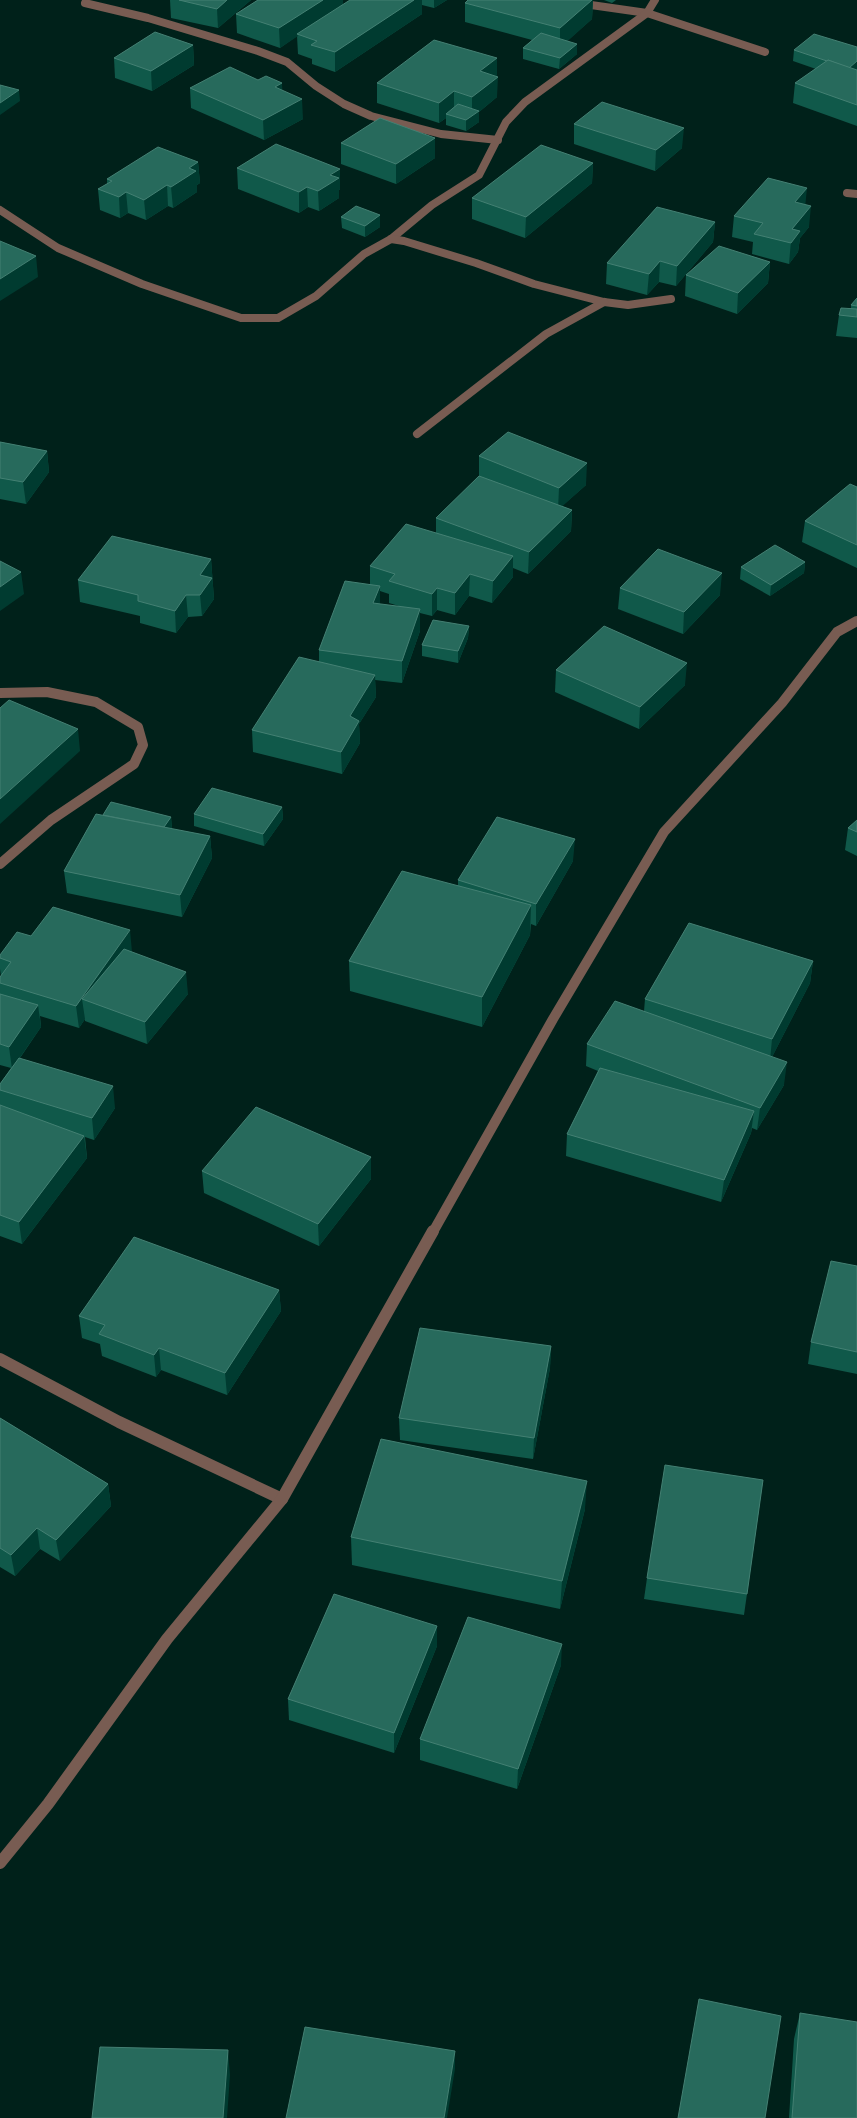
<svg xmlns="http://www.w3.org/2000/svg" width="857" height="2118" viewBox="0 0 857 2118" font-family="'Roboto Condensed',sans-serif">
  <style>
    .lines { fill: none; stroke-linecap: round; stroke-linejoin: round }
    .minor-far2 { stroke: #785c52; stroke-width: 8 }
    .minor-far1 { stroke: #785c52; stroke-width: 10 }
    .minor { stroke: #785c52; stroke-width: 12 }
    .wall { fill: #10594a; fill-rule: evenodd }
    .shaded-wall { fill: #003b30 }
    .building { fill: #276a5c; stroke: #448073 }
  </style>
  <rect width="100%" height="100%" fill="#00211a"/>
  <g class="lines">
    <!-- minor-far2 -->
    <g class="minor-far2">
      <polyline points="572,0 584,4 647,13 765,52"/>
      <polyline points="85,3 148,18 258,51 287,62 316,86 344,104 371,116 441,134 498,140"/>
      <polyline points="847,193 857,194"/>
      <polyline points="0,210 58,248 142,284 241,318 278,318 316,296 364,254 391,239 432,205 479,175 506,122 525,102 647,13 655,0"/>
      <polyline points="391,239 404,241 476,263 534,284 604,302 628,305 671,299"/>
      <polyline points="417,434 546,334 604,302"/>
    </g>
    <!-- minor-far1 -->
    <g class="minor-far1">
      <polyline points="0,693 47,692 96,702 138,727 143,745 134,764 51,820 0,864"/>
      <polyline points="433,1232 553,1019 664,832 782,703 837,632 857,621"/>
    </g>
    <!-- minor -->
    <g class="minor">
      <polyline points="0,1359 119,1422 282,1499"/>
      <polyline points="0,1863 48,1804 167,1639 282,1499 433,1231"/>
    </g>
  </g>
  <!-- wall -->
  <g class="wall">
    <polygon points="170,0 251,0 218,28 171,18"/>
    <polygon points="258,0 343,0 343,5 350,0 447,0 434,8 422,5 422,14 335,72 312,64 312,59 298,54 297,36 280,48 237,33 236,14"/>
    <polygon points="468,0 593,0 592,19 567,41 577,54 559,69 523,59 523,48 532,40 465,22 465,3"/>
    <polygon points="604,0 616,0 612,3"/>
    <polygon points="193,45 194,65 152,91 115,78 114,58"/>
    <polygon points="857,47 857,126 793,103 795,83 816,69 793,61 794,50"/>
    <polygon points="497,77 497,97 479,112 479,122 466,131 446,125 446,118 439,123 377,103 377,83"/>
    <polygon points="258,80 282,83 282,90 303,119 264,140 191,108 190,88"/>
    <polygon points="574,124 682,148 655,171 574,144"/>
    <polygon points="341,143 435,158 396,184 341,164"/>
    <polygon points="198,162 200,183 197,185 197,192 173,208 168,206 146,220 128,213 120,218 100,210 98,189 107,184 107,179"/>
    <polygon points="593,163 592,183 525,238 472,219 472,198"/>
    <polygon points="237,168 340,189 339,190 339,198 319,211 308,207 299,213 238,189"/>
    <polygon points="805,204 809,227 800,238 798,252 789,264 752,254 753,242 732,237 734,216"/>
    <polygon points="380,215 380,227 365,237 342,228 341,217"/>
    <polygon points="715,222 713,242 676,286 659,282 647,295 606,284 607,263"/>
    <polygon points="770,262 768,283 737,314 685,296 686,275"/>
    <polygon points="857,298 857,338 836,336 839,315 851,309 851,305"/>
    <polygon points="0,442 47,451 49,472 26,504 0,499"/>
    <path d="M 479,456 L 586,485 L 562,506 L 572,510 L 571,531 L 528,574 L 513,568 L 513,577 L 492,603 L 469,596 L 455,615 L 437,610 L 432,616 L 420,613 L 420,631 L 402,683 L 375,680 L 376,697 L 359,724 L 360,743 L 342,774 L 253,752 L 252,730 L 319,662 L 319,650 L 370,584 L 370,566 L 436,533 L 436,518 L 479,477 ZM 380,591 L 389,594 L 389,603 L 402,607 L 380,604 Z"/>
    <polygon points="857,487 857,568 802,542 805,521"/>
    <polygon points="211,559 214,599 202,616 188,617 176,633 140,623 140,616 80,602 78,580"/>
    <polygon points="805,562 804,573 770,596 740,579 741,567"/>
    <polygon points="620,588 720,595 683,634 618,609"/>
    <polygon points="469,626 468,638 458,663 422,656 422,645"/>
    <polygon points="556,670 685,685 639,729 555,692"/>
    <polygon points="282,807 283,819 264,846 194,826 194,814"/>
    <polygon points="103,815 171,817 172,829 210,836 212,858 182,917 67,893 64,871"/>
    <polygon points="857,820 857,856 845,850 848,828"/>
    <polygon points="573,861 536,926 531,924 530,935 482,1027 350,991 349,961 458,886 458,880"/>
    <polygon points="31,936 132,952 188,994 147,1044 85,1021 85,1019 79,1028 40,1016 41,1027 20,1058 115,1108 94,1140 85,1137 87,1158 22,1244 0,1236 0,1084 11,1068 0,1065 0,977 1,976 0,969 0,955"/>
    <polygon points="813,961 810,983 772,1057 784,1085 757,1130 752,1128 751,1133 721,1202 566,1156 567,1134 598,1071 586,1066 587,1044 644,1011 645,999"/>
    <polygon points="202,1171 371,1179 319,1246 204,1193"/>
    <polygon points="857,1266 857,1374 808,1364 811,1342"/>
    <polygon points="279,1290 281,1311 227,1395 161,1370 156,1377 102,1356 100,1344 82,1338 79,1316"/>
    <polygon points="551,1346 550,1368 533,1459 400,1440 399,1418"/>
    <polygon points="0,1418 108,1484 111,1506 60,1561 40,1549 15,1576 0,1567"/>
    <polygon points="763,1480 744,1615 644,1599 647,1578"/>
    <polygon points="585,1509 560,1609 352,1565 351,1537"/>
    <polygon points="437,1626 437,1646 394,1753 289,1720 288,1699"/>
    <polygon points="561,1665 517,1789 420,1760 420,1739"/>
    <polygon points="800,2013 857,2118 789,2118 794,2039"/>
  </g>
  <!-- shaded-wall -->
  <g class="shaded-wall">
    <polygon points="227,0 251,0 218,28 217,9"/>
    <polygon points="323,0 343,0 343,7 297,34 298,36 280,48 279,28"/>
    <polygon points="414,0 422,0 422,14 335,72 335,52"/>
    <polygon points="434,0 447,0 434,8"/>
    <polygon points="592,0 593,0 592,19 560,48 560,28"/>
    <polygon points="577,44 577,54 559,69 560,58"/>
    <polygon points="193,45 194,65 152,91 151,71"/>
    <polygon points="497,58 497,78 498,77 497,97 479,112 479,122 466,131 466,120 472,116 472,97 480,71"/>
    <polygon points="857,61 857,71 849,68"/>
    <polygon points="282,83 283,103 275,87"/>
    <polygon points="19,90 20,101 0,115 0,103"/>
    <polygon points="454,91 454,112 446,114 446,118 439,123 439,103"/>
    <polygon points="302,99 303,119 264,140 263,120"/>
    <polygon points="684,128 682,148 655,171 656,150"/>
    <polygon points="435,138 435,158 396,184 396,164"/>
    <polygon points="198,162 200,183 197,185 197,192 173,208 171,187 189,168"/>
    <polygon points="593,163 592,183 525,238 526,217"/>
    <polygon points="340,169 340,189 339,190 339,198 319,211 318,191 330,175"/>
    <polygon points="167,185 168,206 146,220 144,200"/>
    <polygon points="307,187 308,207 299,213 299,192"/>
    <polygon points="807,188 805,208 795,202"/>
    <polygon points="126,192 128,213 120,218 119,197"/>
    <polygon points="811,206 809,227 800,238 798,252 789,264 792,229"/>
    <polygon points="380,215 380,227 365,237 365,226"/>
    <polygon points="715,222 713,242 676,286 677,266"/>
    <polygon points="36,256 38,277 0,301 0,279"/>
    <polygon points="660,261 659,282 647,295 649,274"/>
    <polygon points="770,262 768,283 737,314 738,293"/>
    <polygon points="47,451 49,472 26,504 23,482"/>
    <polygon points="587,463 586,485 558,510 559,488"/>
    <polygon points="572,510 571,531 528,574 529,552"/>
    <polygon points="513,556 513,577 492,603 493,581"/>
    <polygon points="211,559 214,599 202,616 200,595 200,575"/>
    <polygon points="805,562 804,573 770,596 771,585"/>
    <polygon points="21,572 24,594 0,611 0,587"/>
    <polygon points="722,573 720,595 683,634 684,612"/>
    <polygon points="470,574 469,596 455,615 455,593"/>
    <polygon points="380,586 380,607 373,603"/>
    <polygon points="437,588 437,610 432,616 432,594"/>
    <polygon points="186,595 188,617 176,633 175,611"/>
    <polygon points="420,609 420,631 402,683 402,661"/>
    <polygon points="469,626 468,638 458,663 458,651"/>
    <polygon points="687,663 685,685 639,729 640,707"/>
    <polygon points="375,675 376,697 359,724 360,743 342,774 341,752 350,716"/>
    <polygon points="78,729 80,751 0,824 0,799"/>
    <polygon points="282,807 283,819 264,846 263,834"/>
    <polygon points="171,817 172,829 160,833"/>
    <polygon points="210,836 212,858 182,917 180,895"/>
    <polygon points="575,839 573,861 536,926 536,904"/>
    <polygon points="531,905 530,935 482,1027 482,997"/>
    <polygon points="130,930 132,952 82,999 85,1019 79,1028 76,1006"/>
    <polygon points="813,961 810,983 770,1061 772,1039"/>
    <polygon points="186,972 188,994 147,1044 145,1022"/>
    <polygon points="38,1005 41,1027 12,1069 9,1047"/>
    <polygon points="787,1062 784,1085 757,1130 760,1108"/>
    <polygon points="113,1086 115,1108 94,1140 92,1118"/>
    <polygon points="754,1111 751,1133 721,1202 724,1180"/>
    <polygon points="84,1136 87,1158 22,1244 19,1222"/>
    <polygon points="371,1157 371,1179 319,1246 318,1224"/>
    <polygon points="279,1290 281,1311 227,1395 225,1373"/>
    <polygon points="551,1346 550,1368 533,1459 534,1438"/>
    <polygon points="159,1348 161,1370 156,1377 154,1355"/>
    <polygon points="587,1481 585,1509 560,1609 562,1581"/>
    <polygon points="108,1484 111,1506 60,1561 56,1540"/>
    <polygon points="37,1528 40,1549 15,1576 11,1555"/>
    <polygon points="437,1626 437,1646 394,1753 394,1733"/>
    <polygon points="562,1644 561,1665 517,1789 518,1769"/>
    <polygon points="228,2050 230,2075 227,2118 223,2118"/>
    <polygon points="455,2051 455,2069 447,2118 444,2118"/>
  </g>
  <!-- building -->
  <g class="building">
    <polygon points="179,0 227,0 217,9"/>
    <polygon points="258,0 323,0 279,28 236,14"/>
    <polygon points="350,0 414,0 335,52 311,45 317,41 297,34"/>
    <polygon points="468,0 592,0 560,28 465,3"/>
    <polygon points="155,32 193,45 151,71 114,58"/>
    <polygon points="541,33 577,44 560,58 523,48"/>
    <polygon points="814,34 857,47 857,61 849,68 828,60 827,61 794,50"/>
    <polygon points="434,40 497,58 480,71 498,77 472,97 454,91 439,103 377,83"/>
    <polygon points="828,60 857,70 857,105 795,83"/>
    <polygon points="230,67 258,80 266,76 282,83 275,87 302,99 263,120 190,88"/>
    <polygon points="0,85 19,90 0,103"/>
    <polygon points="602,102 684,128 656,150 574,124"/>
    <polygon points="458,104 479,111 466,120 446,114"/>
    <polygon points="380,118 435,138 396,164 341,143"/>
    <polygon points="276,144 340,169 330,175 339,178 318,191 307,187 299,192 237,168"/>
    <polygon points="541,145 593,163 526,217 472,198"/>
    <polygon points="158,147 198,162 189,168 196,171 171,187 167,185 144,200 126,192 119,197 98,189 112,181 107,179"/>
    <polygon points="768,178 807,188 795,202 811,206 792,229 800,231 791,243 754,234 763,223 734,216"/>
    <polygon points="356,206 380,215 365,226 341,217"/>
    <polygon points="657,207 715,222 677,266 660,261 649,274 607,263"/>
    <polygon points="0,241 36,256 0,279"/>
    <polygon points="719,246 770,262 738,293 686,275"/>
    <polygon points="857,298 857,306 851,305"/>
    <polygon points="841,308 857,309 857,317 839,315"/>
    <polygon points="508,432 587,463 559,488 479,456"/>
    <polygon points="0,442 47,451 23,482 0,478"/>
    <polygon points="479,476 572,510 529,552 436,518"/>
    <polygon points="850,484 857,487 857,545 805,521"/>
    <polygon points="406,524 513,556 493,581 470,574 455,593 437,588 432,594 389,581 395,574 370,566"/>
    <polygon points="112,536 211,559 200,575 212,578 200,595 186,595 175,611 138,601 138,595 78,580"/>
    <polygon points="775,545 805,562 771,585 741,567"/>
    <polygon points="658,549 722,573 684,612 620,588"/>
    <polygon points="0,561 21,572 0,587"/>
    <polygon points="345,581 380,586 373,603 420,609 402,661 319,650"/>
    <polygon points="433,620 469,626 458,651 422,645"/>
    <polygon points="604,626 687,663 640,707 556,670"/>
    <polygon points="299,657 375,675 350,716 359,721 341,752 252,730"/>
    <polygon points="9,700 78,729 0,799 0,708"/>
    <polygon points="212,788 282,807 263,834 194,814"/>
    <polygon points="111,802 171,817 164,827 103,815"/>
    <polygon points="96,814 210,836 180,895 64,871"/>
    <polygon points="497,817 575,839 536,904 458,880"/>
    <polygon points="857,820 857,832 848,828"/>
    <polygon points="402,871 531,905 482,997 349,961"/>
    <polygon points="53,907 130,930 76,1006 0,983 0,977 11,962 0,958 0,955 17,932 31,936"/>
    <polygon points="689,923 813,961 772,1039 645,999"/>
    <polygon points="124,949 186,972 145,1022 82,999"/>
    <polygon points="0,994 38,1005 9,1047 0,1044"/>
    <polygon points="615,1001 787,1062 760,1108 587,1044"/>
    <polygon points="19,1058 113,1086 92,1118 0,1090 0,1084"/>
    <polygon points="600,1068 754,1111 724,1180 567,1134"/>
    <polygon points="0,1105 84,1136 19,1222 0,1215"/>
    <polygon points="256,1107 371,1157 318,1224 202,1171"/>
    <polygon points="134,1237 279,1290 225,1373 159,1348 154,1355 99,1334 105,1325 79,1316"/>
    <polygon points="831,1261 857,1266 857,1352 811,1342"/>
    <polygon points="420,1328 551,1346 534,1438 399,1418"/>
    <polygon points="0,1418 108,1484 56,1540 37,1528 11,1555 0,1548"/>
    <polygon points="381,1439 587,1481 562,1581 351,1537"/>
    <polygon points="665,1465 763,1480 747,1594 647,1578"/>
    <polygon points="334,1594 437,1626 394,1733 288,1699"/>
    <polygon points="468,1617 562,1644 518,1769 420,1739"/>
    <polygon points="699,1999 781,2016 765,2118 678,2118"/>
    <polygon points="800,2013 857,2022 857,2118 792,2118"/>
    <polygon points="305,2027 455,2051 444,2118 286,2118"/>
    <polygon points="100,2047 228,2050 223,2118 92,2118"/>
  </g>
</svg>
